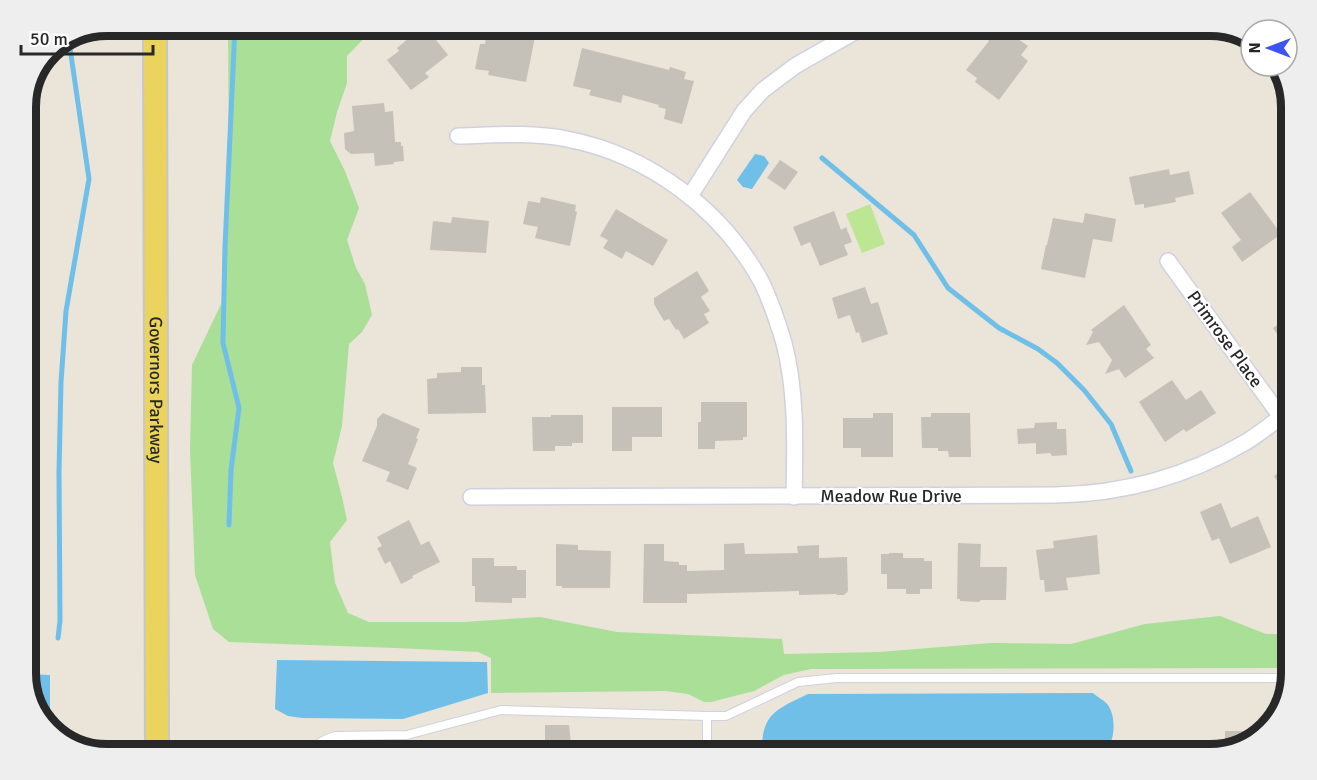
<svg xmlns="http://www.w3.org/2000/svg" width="1317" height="780" viewBox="0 0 1317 780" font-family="Signika,sans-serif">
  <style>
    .green { fill: #aadf98 }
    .pitch { fill: #bde693 }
    .water { fill: #70bfe8 }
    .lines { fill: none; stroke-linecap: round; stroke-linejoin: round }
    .stream { stroke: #70bfe8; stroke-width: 5 }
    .building { fill: #c5c1b9 }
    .lane-casing { stroke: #cfd1e0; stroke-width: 10 }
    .street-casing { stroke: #cfd1e0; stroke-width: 18 }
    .primary-casing { stroke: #c7c7c7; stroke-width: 26 }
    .lane { stroke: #fff; stroke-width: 8 }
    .street { stroke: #fff; stroke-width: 15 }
    .primary { stroke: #ead45e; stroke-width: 22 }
    .labels { text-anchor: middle; stroke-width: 4.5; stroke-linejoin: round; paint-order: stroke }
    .street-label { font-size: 18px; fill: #282828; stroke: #fff }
    .rim { fill: none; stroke: #282828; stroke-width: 8 }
  </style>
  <rect width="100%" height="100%" fill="#eae4d9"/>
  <!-- green -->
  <g class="green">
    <polygon points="228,26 381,26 373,29 347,56 347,83 337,112 330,141 345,171 359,208 347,240 356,268 365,284 372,315 362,332 349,344 342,426 333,463 342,497 347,520 330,542 335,583 348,613 369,622 463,622 540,617 617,632 782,639 784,654 879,652 991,643 1071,644 1145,624 1220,616 1266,634 1291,634 1291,668 811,669 784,675 754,691 711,702 704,702 688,694 666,691 491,693 491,658 478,652 396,648 229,642 213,629 195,575 190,450 192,365 223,300 229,176"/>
    <polygon points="556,26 679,26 674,32 625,27 564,30"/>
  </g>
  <!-- pitch -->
  <polygon class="pitch" points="870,204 885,244 862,253 846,214"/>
  <!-- water -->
  <g class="water">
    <polygon points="755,154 764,156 769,163 752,189 743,187 737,180"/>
    <polygon points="277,660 487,662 488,693 403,719 302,718 288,716 275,709"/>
    <polygon points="26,674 50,675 50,727 37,714"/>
    <path d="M 1093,693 C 1097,697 1104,700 1108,705 C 1117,718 1115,744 1103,754 L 762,754 C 761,714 775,710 808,694 Z"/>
  </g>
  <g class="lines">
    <!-- stream -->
    <g class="stream">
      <polyline points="683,26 698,36"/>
      <polyline points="822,158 914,235 948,288 999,328 1038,349 1057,363 1084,390 1111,424 1131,471"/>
      <polyline points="229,525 231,470 239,408 223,343 225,247 235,26"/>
      <polyline points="58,638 60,621 59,472 61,382 66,311 89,179 69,41"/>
    </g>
  </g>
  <!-- building -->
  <g class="building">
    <polygon points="423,26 425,26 448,55 425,73 429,77 411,90 387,60 399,51 397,48"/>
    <polygon points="989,26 1000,26 1028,46 1021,55 1028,61 999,100 975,82 977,78 966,70 989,41 981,35"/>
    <polygon points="487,28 505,32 505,28 519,31 518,34 535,37 526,82 488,75 489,71 475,69 480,44 485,44"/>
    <polygon points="582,48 669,70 670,67 686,72 684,79 694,81 682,124 664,119 666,109 658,107 659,105 623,95 621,103 589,95 591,90 573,86"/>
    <polygon points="384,103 385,112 393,111 395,142 401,142 401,146 403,146 404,161 394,162 394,164 375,166 374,153 351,154 345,149 344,133 354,131 352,106"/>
    <polygon points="780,160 798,172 785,190 767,178"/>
    <polygon points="1169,169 1170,175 1189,171 1194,194 1175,198 1176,202 1144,208 1144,204 1135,205 1129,177"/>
    <polygon points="1250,192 1281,234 1242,262 1232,247 1241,240 1221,213"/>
    <polygon points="541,197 576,205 575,211 577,212 570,246 535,238 538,227 523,224 528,201 540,203"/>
    <polygon points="616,209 668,240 653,266 626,251 622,259 603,248 608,240 600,236"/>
    <polygon points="834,211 841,230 846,227 852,242 844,245 848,255 820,266 810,242 801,246 793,227"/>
    <polygon points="1085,213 1116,219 1112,242 1093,239 1085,278 1041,269 1046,245 1047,245 1053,218 1083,223"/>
    <polygon points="452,217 489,221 486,253 430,250 433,221 451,223"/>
    <polygon points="697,271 709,291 701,297 710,311 704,314 709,323 684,339 678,329 676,330 669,319 664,321 654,304 654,298"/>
    <polygon points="865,287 871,304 878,302 888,334 862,343 859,332 856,333 850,315 838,319 832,298"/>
    <polygon points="1124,305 1151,345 1146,349 1154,358 1125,378 1119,369 1105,374 1112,360 1099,342 1086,345 1093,332 1091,330"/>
    <polygon points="1291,315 1291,355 1273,328"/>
    <polygon points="461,367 482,367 482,385 485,385 486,413 428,414 427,379 437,378 437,373 461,372"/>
    <polygon points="1172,380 1186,400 1201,390 1216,413 1186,432 1184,429 1165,442 1139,402"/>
    <polygon points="701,402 747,402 747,437 743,437 743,440 715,441 715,449 698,449 698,422 701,422"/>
    <polygon points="612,407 662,407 662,437 632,437 632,451 612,451"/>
    <polygon points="383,413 420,429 416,438 418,439 408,464 417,468 408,490 386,481 390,472 362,461 377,426 377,419"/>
    <polygon points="873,413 893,413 893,457 861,457 861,448 843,448 843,418 873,418"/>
    <polygon points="931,413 970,413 971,457 949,457 948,451 938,451 938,448 922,448 921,417 931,417"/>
    <polygon points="551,415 583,415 583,443 572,443 572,446 555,446 555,451 533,451 532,417 551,417"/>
    <polygon points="1057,422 1057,429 1066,429 1067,455 1052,456 1050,453 1036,454 1036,443 1018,444 1017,429 1034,428 1035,423"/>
    <polygon points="1291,464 1291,503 1274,476"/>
    <polygon points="1221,503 1231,528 1258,516 1271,547 1230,564 1219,538 1212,541 1200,512"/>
    <polygon points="409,520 421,545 429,541 440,562 412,576 413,578 401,584 390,561 385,564 377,548 382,546 377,537"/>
    <polygon points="1097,535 1100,574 1066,578 1068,590 1045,592 1044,580 1040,580 1036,550 1054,548 1053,541"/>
    <polygon points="744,543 745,554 798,553 797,546 819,545 819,558 847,557 848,591 844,595 837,595 836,594 799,595 799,591 687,594 687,603 643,603 644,544 664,544 664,561 679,562 679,565 687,565 687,571 724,570 724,544"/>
    <polygon points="958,543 981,544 980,567 1007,567 1006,600 981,600 979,602 960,601 960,599 957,599"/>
    <polygon points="556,544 578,545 578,550 611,551 610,588 562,588 562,586 556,586"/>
    <polygon points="889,553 903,553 903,558 924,558 924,561 932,561 932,589 920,589 920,594 906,594 906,589 887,589 887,574 881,574 881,554 889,554"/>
    <polygon points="472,558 494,558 494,566 517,566 517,570 526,570 526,598 512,598 512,603 475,602 475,586 472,586"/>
    <polygon points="545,725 569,725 572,754 545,754"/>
    <polygon points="1225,731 1264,731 1251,744 1225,751"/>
  </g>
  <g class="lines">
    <defs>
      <g id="lane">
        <polyline points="707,716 707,754"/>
        <path d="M 311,754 C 317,743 324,739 336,736 L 407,735 L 501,710 L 707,716 L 726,716 L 798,682 L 837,678 L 1290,678"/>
      </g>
      <g id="street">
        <path d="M 458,136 C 494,135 531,132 567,139 C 649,155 722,209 762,283 C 771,302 778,323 784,343 C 797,393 795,446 794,497"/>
        <polyline points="690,196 744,111 763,90 795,66 865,26"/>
        <polyline points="1168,261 1281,417"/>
        <path d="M 471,497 L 1055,495 C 1122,494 1188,476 1246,442 C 1262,432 1277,420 1291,409"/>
        <polyline points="104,754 157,754"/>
      </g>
      <g id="primary">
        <path id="s1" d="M 155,26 L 157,754"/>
      </g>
    </defs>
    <!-- lane casing -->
    <use href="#lane" class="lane-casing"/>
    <!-- street casing -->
    <use href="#street" class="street-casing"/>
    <!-- primary casing -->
    <use href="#primary" class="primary-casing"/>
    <!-- lane -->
    <use href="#lane" class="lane"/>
    <!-- street -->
    <use href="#street" class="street"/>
    <!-- primary -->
    <use href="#primary" class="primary"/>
  </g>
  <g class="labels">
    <!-- street labels -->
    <g class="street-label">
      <text transform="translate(1225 339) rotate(54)" y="6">Primrose Place</text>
      <text dy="6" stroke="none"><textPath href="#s1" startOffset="364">Governors Parkway</textPath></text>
      <text x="891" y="502">Meadow Rue Drive</text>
    </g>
  </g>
  <!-- crop -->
  <path d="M0 0H1317V780H0ZM107 36H1210A71 71 0 0 1 1281 107V673A71 71 0 0 1 1210 744H107A71 71 0 0 1 36 673V107A71 71 0 0 1 107 36Z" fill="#eee" fill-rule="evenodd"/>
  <path class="rim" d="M107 36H1210A71 71 0 0 1 1281 107V673A71 71 0 0 1 1210 744H107A71 71 0 0 1 36 673V107A71 71 0 0 1 107 36Z"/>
  <!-- north arrow -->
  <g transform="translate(1269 48) rotate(270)"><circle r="28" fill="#ffffff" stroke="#a9a9a9" stroke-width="1.5"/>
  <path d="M0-4.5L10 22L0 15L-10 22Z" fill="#3f53f1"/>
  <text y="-9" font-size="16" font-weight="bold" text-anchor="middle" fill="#282828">N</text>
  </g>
  <!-- scale -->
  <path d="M21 45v9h132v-9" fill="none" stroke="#282828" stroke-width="3"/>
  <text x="30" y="45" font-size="18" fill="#282828" stroke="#ffffff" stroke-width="4.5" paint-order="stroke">50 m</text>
</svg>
